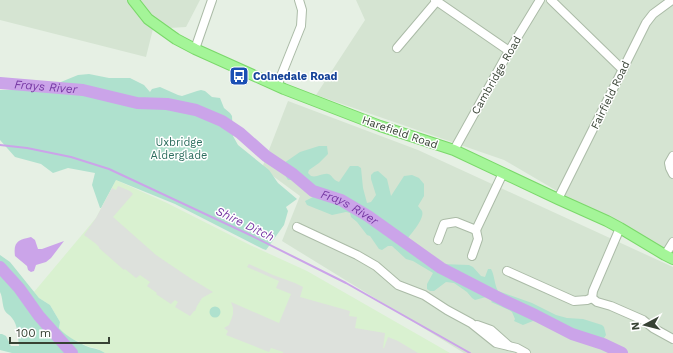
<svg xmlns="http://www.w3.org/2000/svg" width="673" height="353" viewBox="0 0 673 353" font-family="'Work Sans',sans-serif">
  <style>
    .residential { fill: #d5e4d2 }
    .commercial { fill: #d9f1d0 }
    .green { fill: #afe1ce }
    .parking { fill: #dde1dc }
    .water { fill: #cba4e9 }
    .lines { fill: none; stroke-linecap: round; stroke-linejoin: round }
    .stream { stroke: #cba4e9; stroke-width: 2 }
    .river { stroke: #cba4e9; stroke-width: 12 }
    .minor-casing { stroke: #abbba7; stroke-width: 10 }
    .major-casing { stroke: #7ad86a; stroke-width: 12 }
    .minor { stroke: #fff; stroke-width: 8 }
    .major { stroke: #a4f598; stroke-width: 10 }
    .labels { text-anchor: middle; stroke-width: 3; stroke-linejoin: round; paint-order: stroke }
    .street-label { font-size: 11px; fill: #374234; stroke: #fff }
    .transit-label { font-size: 11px; font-weight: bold; fill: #164399; stroke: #fff; text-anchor: start }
    .park-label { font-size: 11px; fill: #2d6e5f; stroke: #fff }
    .water-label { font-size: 12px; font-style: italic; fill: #7638a3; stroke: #fff }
  </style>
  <rect width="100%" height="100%" fill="#e6f0e4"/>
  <!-- residential -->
  <g class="residential">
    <polygon points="0,0 200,0 186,27 153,29 146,57 0,20"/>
    <polygon points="356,0 673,0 673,259 504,160 316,95 365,20"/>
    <polygon points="288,101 418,150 673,267 673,353 464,353 282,241 300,196 262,168"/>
  </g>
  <!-- commercial -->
  <polygon class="commercial" points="116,180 167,203 250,245 307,271 450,353 105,353 98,349 87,346 78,341 71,339 64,334 59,328 60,322 50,305 39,298 34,292 96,218"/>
  <!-- green -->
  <g class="green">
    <polygon points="89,74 109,78 130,78 144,85 150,92 152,89 160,87 178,95 182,96 197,91 201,90 205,91 212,97 220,98 224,108 230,113 232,116 233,136 238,145 269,170 278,183 297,199 286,207 288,211 284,225 266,250 263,249 175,204 116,180 101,208 100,208 92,185 95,173 68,168 53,173 41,164 15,157 0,140 0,90 19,90 56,84 78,75"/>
    <path d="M 319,146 L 327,146 L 328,154 L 319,163 L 309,170 L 308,173 L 311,176 C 317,178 322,173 328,174 C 333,175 332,180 339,182 L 350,166 L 358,166 L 361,168 L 363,188 L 367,203 L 371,202 L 376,195 L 371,179 L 371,175 L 374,172 L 378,171 L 387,179 L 391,196 L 404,176 L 412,175 L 419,178 L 424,184 L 424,196 L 418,206 C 419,208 421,209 422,211 C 425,218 412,233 408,238 L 423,255 L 441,264 L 469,265 L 473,267 L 481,276 L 485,277 L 488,269 L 491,269 C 495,276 494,284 498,291 L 532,303 L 556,315 L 567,318 L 583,319 L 602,325 L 604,327 L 606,335 L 604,338 L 594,343 L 587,341 L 574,332 L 541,322 L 533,321 L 523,325 L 514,321 L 515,319 L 512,312 L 509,310 L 491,302 L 492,301 L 486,297 L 475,300 L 472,298 L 467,292 L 454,283 L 446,282 L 434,291 L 430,291 L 427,289 L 427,284 L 433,273 L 413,261 L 406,259 L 392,246 L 388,246 L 382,250 L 379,249 L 370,236 L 367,235 L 357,222 L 351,217 L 350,213 L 346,212 L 332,215 L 307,205 L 305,201 L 315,196 C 315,194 315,191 314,189 C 311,183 295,180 288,180 L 282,170 L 284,163 L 300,152 Z"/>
    <path d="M 0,255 L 10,262 L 39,298 L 50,305 L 60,322 L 59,328 C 67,337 76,341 86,346 C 93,349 98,348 105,353 L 12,353 L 0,350 L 0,334 L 2,334 L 6,336 L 11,346 L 19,346 C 18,337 18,325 12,318 C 10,315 7,314 5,311 C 2,306 3,298 0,292 Z"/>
    <circle cx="215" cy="312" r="5.5"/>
  </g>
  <!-- parking -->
  <g class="parking">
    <polygon points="118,186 130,191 133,194 113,217 156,255 190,278 213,292 202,298 197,306 195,311 194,311 190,316 175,307 178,302 175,300 171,304 156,294 157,293 147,286 150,282 140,275 136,278 125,269 124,270 99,248 99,247 95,243 84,235 96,218 112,188 116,190"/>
    <polygon points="249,264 273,275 295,283 303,287 300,297 350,311 349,316 357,317 355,328 385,333 383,348 384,348 388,337 398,341 418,353 283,353 283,352 271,348 269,352 226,335 228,331 224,328 229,325 231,320 233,314 233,308 231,302 279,323 291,294 276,288 279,281 247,267"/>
  </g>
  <!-- water -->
  <path class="water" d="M 31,237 L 35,240 L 38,249 L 42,249 L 64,241 L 51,258 L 46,262 L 36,265 L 34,271 L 31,272 L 28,270 L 27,266 L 15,256 C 13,241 19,240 31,237 Z"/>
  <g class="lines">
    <!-- stream -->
    <polyline class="stream" points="0,145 27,148 71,157 109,169 248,234 346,283 470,353"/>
    <!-- river -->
    <g class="river">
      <path id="s1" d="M 0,83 L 83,90 L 137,103 L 167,104 L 196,110 L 222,121 L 240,133 L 266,156 L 293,174 L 313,191 L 341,200 L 368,216 L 441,268 L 505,301 L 535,315 L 572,334 L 603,344 L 622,353"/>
      <polyline points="0,267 19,288 39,316 72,353"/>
    </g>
    <defs>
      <g id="minor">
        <polyline points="435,0 509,51"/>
        <polyline points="551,0 622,69"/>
        <polyline points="397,48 436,2"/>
        <polyline points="195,49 212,0"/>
        <polyline points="277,86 301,26 302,10 299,0"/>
        <polyline points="454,150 509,51 540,0"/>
        <polyline points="673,156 669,163 670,168 673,174"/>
        <polyline points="558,199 646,23 653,14 672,0"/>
        <polyline points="297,227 357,255 376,266 398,285 424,295 447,310 471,323 496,343 517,348 526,353"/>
        <polyline points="438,240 444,224 456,222 476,230 503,173"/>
        <polyline points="665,255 673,242"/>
        <polyline points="472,256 478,239 476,230"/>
        <polyline points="507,271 574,301 587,300 592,298"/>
        <polyline points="592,298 597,302 611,306 643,320 653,328 673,339"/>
        <polyline points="592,298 593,291 620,228"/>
        <polyline points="477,325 491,330 509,346"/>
      </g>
      <polyline id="major" points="133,0 148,19 176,39 195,49 284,89 380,126 454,150 558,199 607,221 620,228 665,255 673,259"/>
    </defs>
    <!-- minor casing -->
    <use href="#minor" class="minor-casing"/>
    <!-- major casing -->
    <use href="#major" class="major-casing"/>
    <!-- minor -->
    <use href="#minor" class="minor"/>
    <!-- major -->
    <use href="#major" class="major"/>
  </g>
  <!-- icons -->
  <defs>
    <symbol id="bus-square" viewBox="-11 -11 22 22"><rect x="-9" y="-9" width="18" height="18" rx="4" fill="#1a4fb4" stroke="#fff"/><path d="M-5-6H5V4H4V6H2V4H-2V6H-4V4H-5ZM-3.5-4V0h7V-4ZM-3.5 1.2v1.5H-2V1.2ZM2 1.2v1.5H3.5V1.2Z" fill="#fff"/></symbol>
  </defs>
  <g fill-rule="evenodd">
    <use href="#bus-square" x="228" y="65" width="22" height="22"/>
  </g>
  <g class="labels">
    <!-- street labels -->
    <g class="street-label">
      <text transform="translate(496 75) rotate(-60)" y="4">Cambridge Road</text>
      <text transform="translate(610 95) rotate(-64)" y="4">Fairfield Road</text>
      <text transform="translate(400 132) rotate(19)" y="4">Harefield Road</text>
    </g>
    <!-- transit labels -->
    <g class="transit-label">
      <text x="253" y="80">Colnedale Road</text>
    </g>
    <!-- park labels -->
    <g class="park-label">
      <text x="179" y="146">Uxbridge<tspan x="179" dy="13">Alderglade</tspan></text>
    </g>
    <!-- water labels -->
    <g class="water-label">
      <text dy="4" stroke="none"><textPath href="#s1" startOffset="46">Frays River</textPath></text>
      <text dy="4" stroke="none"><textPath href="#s1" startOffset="382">Frays River</textPath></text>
      <text transform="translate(245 224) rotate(26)" y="4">Shire Ditch</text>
    </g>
  </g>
  <!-- north arrow -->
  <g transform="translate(645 325) rotate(263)" stroke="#ffffff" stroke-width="3" paint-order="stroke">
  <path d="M0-3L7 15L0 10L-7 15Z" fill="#374234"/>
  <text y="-6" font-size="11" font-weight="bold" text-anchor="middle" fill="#374234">N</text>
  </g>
  <!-- scale -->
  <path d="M10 337v6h99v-6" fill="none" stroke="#374234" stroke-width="2"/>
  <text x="16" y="337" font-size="12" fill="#374234" stroke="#ffffff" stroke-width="3" paint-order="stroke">100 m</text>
</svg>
